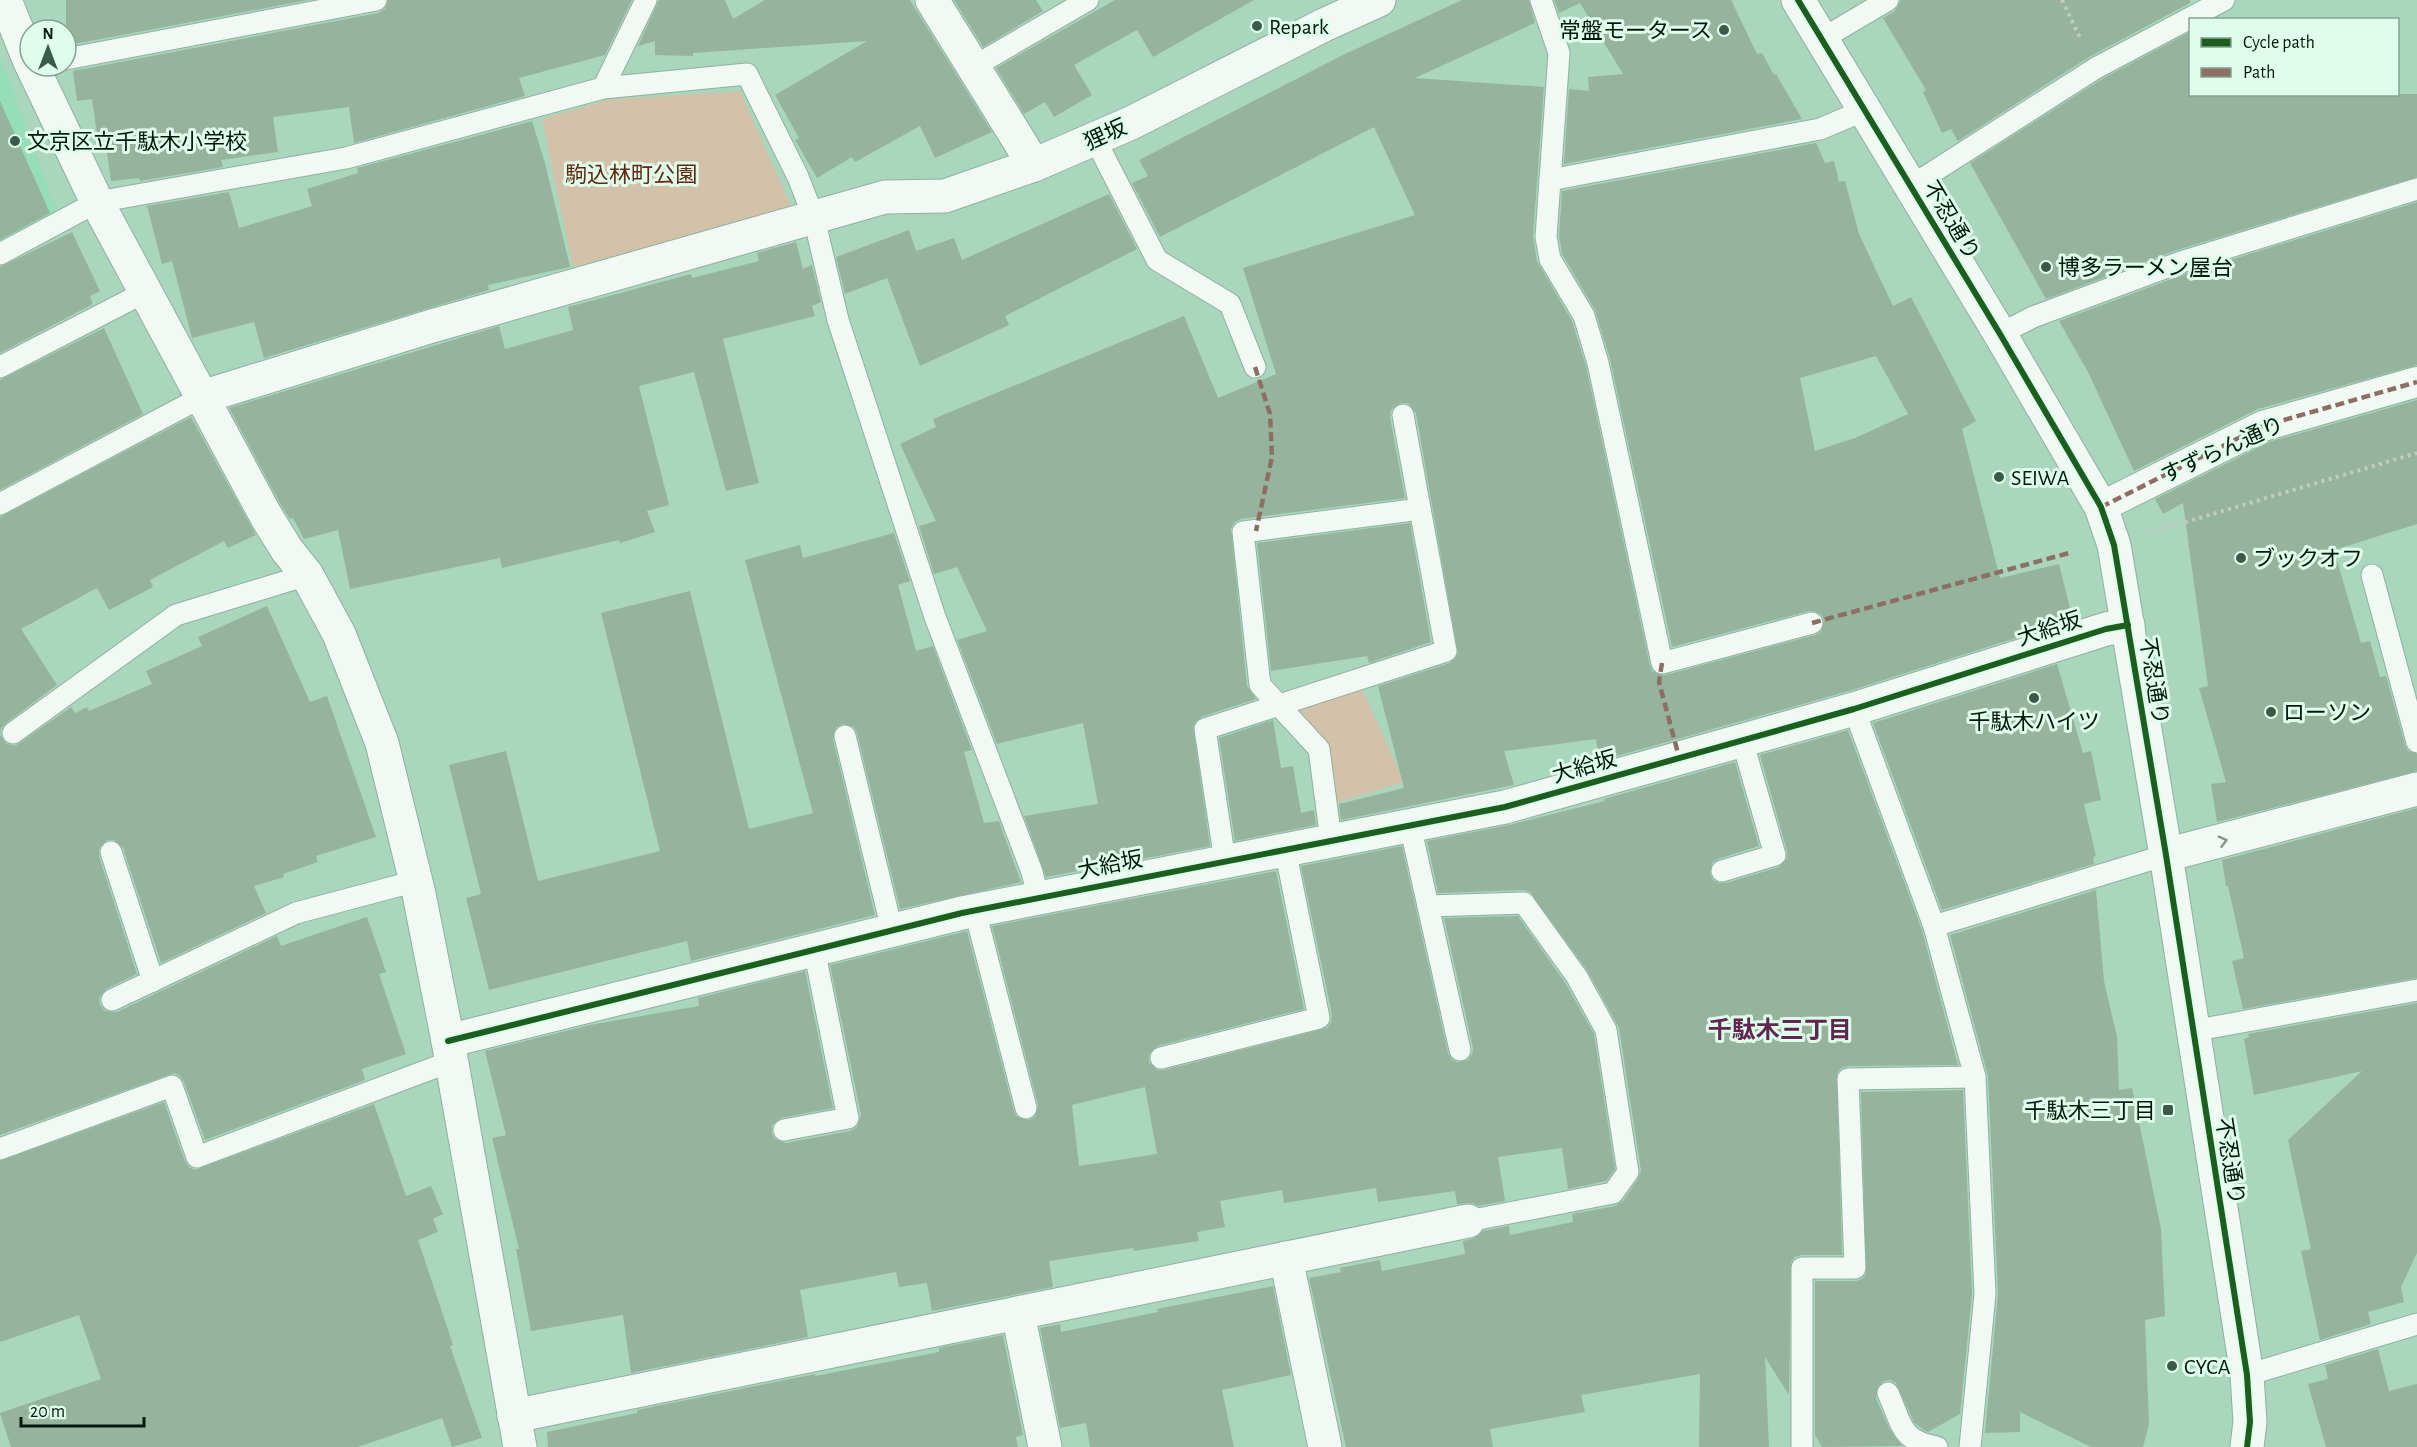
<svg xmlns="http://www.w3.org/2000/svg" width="2417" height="1447" viewBox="0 0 2417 1447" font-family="'Alegreya Sans','Noto Sans JP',sans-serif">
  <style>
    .built { fill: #96deb7 }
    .green { fill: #d3c1a9 }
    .building { fill: #96b49d; fill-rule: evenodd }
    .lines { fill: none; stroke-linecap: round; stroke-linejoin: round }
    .service-casing { stroke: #8db29e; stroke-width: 23 }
    .pedestrian-casing { stroke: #8db29e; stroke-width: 32 }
    .minor-casing { stroke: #8db29e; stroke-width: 35 }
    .tertiary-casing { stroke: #8db29e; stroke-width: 35 }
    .secondary-casing { stroke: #8db29e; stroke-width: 35 }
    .path { stroke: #bfcdc6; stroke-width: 4; stroke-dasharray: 3 4.5; stroke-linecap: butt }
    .service { stroke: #f2f9f5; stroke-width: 21 }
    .pedestrian { stroke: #f2f9f5; stroke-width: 30 }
    .minor { stroke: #f2f9f5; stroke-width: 33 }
    .tertiary { stroke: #f2f9f5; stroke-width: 33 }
    .secondary { stroke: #f2f9f5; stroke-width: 33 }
    .quiet { stroke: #8d6e63; stroke-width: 4.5; stroke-dasharray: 9 4.5; stroke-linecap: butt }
    .cycleway-casing { stroke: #defeeb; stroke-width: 10 }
    .cycleway { stroke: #1b5e20; stroke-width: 6 }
    .oneway { stroke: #85948c }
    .poi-dot { fill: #3b5a4a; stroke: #defeeb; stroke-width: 2 }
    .labels { text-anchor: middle; stroke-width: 6; stroke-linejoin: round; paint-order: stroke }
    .poi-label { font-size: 22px; fill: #00180c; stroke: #defeeb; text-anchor: start }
    .street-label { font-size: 22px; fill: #00180c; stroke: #defeeb }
    .park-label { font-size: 22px; fill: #642610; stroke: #defeeb }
    .neighbourhood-label { font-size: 24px; font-weight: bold; fill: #602650; stroke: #defeeb }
  </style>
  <rect width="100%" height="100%" fill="#a9d6bd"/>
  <!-- built -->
  <polygon class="built" points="0,56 57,213 0,241"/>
  <!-- green -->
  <g class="green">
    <polygon points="740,91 792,208 573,267 542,119 607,100"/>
    <polygon points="1361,686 1404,782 1332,804 1290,709"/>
  </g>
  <!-- building -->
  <g class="building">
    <polygon points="66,0 308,0 69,45 66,45"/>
    <polygon points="388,0 632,0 605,55 519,78 525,96 354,143 349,107 273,117 278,152 221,160 223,167 140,181 139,178 111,181 104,133 97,134 92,99 77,101 73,71 378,13 385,9"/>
    <polygon points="659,0 725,0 733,19 765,0 910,0 992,132 935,158 920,126 855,162 852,157 817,178 795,140 799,138 775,95 867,41 693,53 693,56 655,55 655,41 638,46"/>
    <polygon points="954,0 1036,0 1043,11 983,47"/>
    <polygon points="1115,0 1254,0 1153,57 1137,30 1074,65 1092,95 1054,117 1045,102 1024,114 996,68"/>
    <path d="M 1462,0 L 1529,0 L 1535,23 L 1415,78 L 1544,87 L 1533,236 L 1537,261 L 1572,321 L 1586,366 L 1650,666 L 1653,672 L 1665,675 L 1815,635 L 1821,632 L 1824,620 L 1821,614 L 1809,611 L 1672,647 L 1610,359 L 1595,310 L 1562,254 L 1559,236 L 1562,191 L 1816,143 L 1825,163 L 1834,161 L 1839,182 L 1845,181 L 1859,234 L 1893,306 L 1911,297 L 1976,421 L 1962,429 L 2000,578 L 2059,564 L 2073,620 L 1849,691 L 1599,761 L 1596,739 L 1504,751 L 1514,785 L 1341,820 L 1339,804 L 1404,788 L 1378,686 L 1450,663 L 1458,654 L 1416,413 L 1408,403 L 1400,403 L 1391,410 L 1390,417 L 1405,498 L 1241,519 L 1235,522 L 1231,528 L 1247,686 L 1256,699 L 1201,717 L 1193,726 L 1210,846 L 1046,877 L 1024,816 L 1098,804 L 1083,723 L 997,744 L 957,640 L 987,631 L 957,567 L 934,574 L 919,526 L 936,521 L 900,444 L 936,427 L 933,419 L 1184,316 L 1218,398 L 1276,374 L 1243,268 L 1415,215 L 1374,127 L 1160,237 L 1132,183 L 1148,176 L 1139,160 L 1345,54 ZM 1876,356 L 1908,414 L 1855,438 L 1815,451 L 1800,378 Z"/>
    <polygon points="1554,0 1731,0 1757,54 1762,53 1774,75 1776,74 1802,119 1564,164 1569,89 1589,91 1588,77 1623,74 1580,3 1559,13"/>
    <polygon points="1901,0 2190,0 2190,3 2089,57 1958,141 1951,129 1942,133 1923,92 1926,90 1883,18 1895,11"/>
    <polygon points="2190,32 2190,94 2417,94 2417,177 2177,250 2046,299 1970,163 2102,79"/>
    <polygon points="0,101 50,213 0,240"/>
    <polygon points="532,121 545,163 570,267 488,285 489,290 264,358 254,322 192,338 172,261 162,264 147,206 229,192 239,228 312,206 307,189 358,173 357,168"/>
    <polygon points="1109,194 1137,249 1005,316 1009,325 920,366 887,278 845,294 836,257 909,230 916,251 954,238 962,260"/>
    <polygon points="2417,202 2417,365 2258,409 2134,471 2088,372 2059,321 2185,274"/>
    <polygon points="72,232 100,291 90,296 93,304 0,353 0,267"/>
    <polygon points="796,242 803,269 812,265 821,302 812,306 815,316 723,339 759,483 726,491 694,372 639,386 669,505 647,511 655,532 620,543 619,540 502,568 500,558 350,589 338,530 304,539 293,518 290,519 282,507 229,408 499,326 505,349 573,330 568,307 691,274 692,278 759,261 757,253"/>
    <polygon points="104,328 143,414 0,490 0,380"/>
    <polygon points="2417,400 2417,524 2334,550 2361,643 2370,641 2380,677 2386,676 2405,745 2408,751 2417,754 2417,771 2217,822 2211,784 2226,782 2199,688 2208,686 2183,503 2163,514 2155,499 2269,442"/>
    <polygon points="191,417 256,535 228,548 224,541 150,580 153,587 109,610 97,588 21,629 57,685 6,723 1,728 0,735 7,744 15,746 71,707 75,713 87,707 89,711 152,684 146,671 202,646 198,637 267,606 310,702 327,696 376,837 316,856 318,862 283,874 284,877 254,886 266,913 161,963 123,848 114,840 107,840 99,849 99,856 137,974 106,989 99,998 100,1005 105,1011 117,1012 277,936 281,946 367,917 386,972 379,974 406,1054 362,1069 365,1080 205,1140 184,1082 180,1076 174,1073 0,1135 0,517"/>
    <polygon points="1410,523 1431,642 1369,663 1367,656 1271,671 1257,543"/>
    <polygon points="894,533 910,581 898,585 916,651 933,646 972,750 964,752 984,823 999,821 1021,882 900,909 857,733 854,727 843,724 836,727 833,739 875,915 691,961 687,941 489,990 466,898 481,894 449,765 506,751 538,881 660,851 601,613 690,591 749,829 813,813 745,560 800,545 803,558"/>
    <polygon points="2057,664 2083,753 2091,751 2101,800 2084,804 2096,856 2093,857 2094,864 1942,910 1873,723"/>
    <polygon points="1273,720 1281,768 1293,766 1301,813 1314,810 1316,825 1235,841 1219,738"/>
    <polygon points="1848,730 1922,930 1958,1065 1848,1066 1841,1068 1837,1074 1842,1255 1801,1255 1795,1257 1791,1262 1789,1395 1765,1357 1769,1447 1699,1447 1700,1374 1581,1395 1585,1412 1490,1429 1493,1447 1346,1447 1309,1278 1341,1272 1340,1268 1380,1260 1382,1271 1465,1254 1463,1241 1472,1239 1483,1231 1509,1226 1510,1235 1573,1222 1572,1214 1615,1206 1623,1201 1638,1179 1641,1171 1619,1028 1587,970 1530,892 1524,890 1438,893 1427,841 1509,825 1605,801 1604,799 1735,762 1759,846 1718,859 1712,863 1710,874 1713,880 1719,883 1726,883 1779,867 1787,859 1787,851 1760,755"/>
    <polygon points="2417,808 2417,978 2243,1009 2232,961 2244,958 2228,886 2226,886 2222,860"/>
    <path d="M 1402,846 L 1448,1053 L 1451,1059 L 1457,1062 L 1468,1060 L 1472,1054 L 1473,1048 L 1444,918 L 1518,916 L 1566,984 L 1594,1034 L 1615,1169 L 1606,1181 L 1568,1189 L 1562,1148 L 1498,1157 L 1505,1201 L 1478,1206 L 1473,1203 L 1457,1204 L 1455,1191 L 1378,1202 L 1376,1188 L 1284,1203 L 1282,1190 L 1220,1201 L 1225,1227 L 1197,1232 L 1199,1241 L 1134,1251 L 1133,1248 L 1049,1261 L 1053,1287 L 932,1311 L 927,1283 L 899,1287 L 896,1272 L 800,1290 L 808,1337 L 631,1373 L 623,1315 L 531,1331 L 516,1249 L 519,1249 L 492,1138 L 506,1135 L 485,1051 L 590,1025 L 699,1006 L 698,998 L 805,971 L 833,1108 L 781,1118 L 772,1125 L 772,1133 L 775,1139 L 786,1143 L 850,1131 L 857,1127 L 861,1115 L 830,965 L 967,931 L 1014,1111 L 1017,1117 L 1029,1120 L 1035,1117 L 1038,1105 L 992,926 L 1276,871 L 1304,1009 L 1157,1046 L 1149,1054 L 1149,1062 L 1157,1070 L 1164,1070 L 1327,1028 L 1331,1022 L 1332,1015 L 1301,866 ZM 1145,1087 L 1157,1154 L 1079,1166 L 1072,1105 Z"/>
    <polygon points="2096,890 2104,981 2117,1037 2119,1090 2132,1088 2161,1229 2165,1316 2145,1320 2149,1424 2143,1447 2091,1447 2020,1412 2020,1432 1985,1433 1998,1294 1988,1076 1950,935"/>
    <polygon points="2417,1003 2417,1253 2401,1287 2404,1302 2368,1312 2371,1324 2320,1340 2301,1251 2311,1249 2288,1140 2362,1071 2254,1095 2244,1039 2249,1037 2248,1034"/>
    <polygon points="1963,1090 1972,1294 1960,1414 1928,1432 1922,1429 1914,1422 1896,1383 1890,1380 1884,1381 1878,1386 1876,1398 1889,1428 1902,1446 1822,1447 1815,1435 1815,1281 1856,1281 1862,1279 1866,1274 1861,1092"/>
    <polygon points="164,1102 185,1161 189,1167 195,1170 374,1104 406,1196 431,1186 443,1214 433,1219 438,1232 418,1240 453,1345 450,1346 482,1438 452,1447 442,1418 358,1447 11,1447 0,1413 101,1379 79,1315 0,1342 0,1161"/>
    <polygon points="1273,1286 1291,1375 1222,1390 1234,1447 1090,1447 1086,1423 1060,1428 1040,1328 1060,1324 1061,1332 1158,1312 1157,1309"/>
    <polygon points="1003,1335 1023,1435 1016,1437 1018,1447 548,1447 547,1432 637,1413 637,1410 815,1374 815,1376 939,1352 939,1348"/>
    <polygon points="2378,1349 2389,1391 2417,1384 2417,1447 2326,1447 2308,1384 2328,1379 2325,1365"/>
  </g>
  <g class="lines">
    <defs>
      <g id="service">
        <polyline points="1541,0 1559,53 1546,237 1550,259 1584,316 1598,363 1662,663 1812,623"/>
        <polyline points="1822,39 1888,0"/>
        <polyline points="66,59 376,0"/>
        <polyline points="973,67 1088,0"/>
        <polyline points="603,88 646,0"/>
        <polyline points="1095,139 1157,260 1230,304 1255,367"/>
        <polyline points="1550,180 1820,129 1865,110"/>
        <polyline points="1911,186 2096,68 2224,0"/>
        <polyline points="0,254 97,202 346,158 603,88 747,74 798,177 814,218 838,320 935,617 1032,872 1038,896"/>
        <polyline points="2000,334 2033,317 2181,262 2417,189"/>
        <polyline points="0,367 147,291"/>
        <polyline points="0,504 202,397"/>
        <polyline points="2372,575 2417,742"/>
        <polyline points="1854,709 1934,926 1975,1077 1985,1294 1970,1447"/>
        <polyline points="13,733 176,615 307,575"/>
        <polyline points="845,736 892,930"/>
        <polyline points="1410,825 1460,1050"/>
        <polyline points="1331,840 1319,749 1260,685 1243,532 1420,509"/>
        <polyline points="111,852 153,981"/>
        <polyline points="1225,861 1205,729 1446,651 1403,415"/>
        <polyline points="1722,871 1775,855 1742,740"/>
        <polyline points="1428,906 1524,903 1577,977 1606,1030 1628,1172 1613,1193 1468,1221"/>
        <polyline points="975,911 1026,1108"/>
        <polyline points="1934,926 2166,855"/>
        <polyline points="112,1000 296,913 416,881"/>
        <polyline points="2192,1031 2417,990"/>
        <polyline points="1161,1058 1319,1018 1285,849"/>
        <polyline points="784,1130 848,1118 814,949"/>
        <polyline points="0,1149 172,1086 197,1157 452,1061"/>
        <polyline points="2247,1375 2417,1324"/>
        <path d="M 1888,1393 C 1902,1424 1900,1441 1937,1447"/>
        <polyline points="1802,1447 1802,1268 1855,1268 1848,1079 1975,1077"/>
      </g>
      <polyline id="pedestrian" points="2101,507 2263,426 2417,382"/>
      <g id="minor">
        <polyline points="932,0 1034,165"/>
        <polyline points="202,397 432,326 885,197 945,196 1034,165 1131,123 1324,25 1379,0"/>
        <polyline points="2166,855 2417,789"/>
        <polyline points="448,1041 962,913 1505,807 1854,709 2106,629 2128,625"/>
        <polyline points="1286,1258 1325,1447"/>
        <polyline points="1018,1313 1045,1447"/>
        <polyline points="514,1416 1468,1221"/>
      </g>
      <g id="tertiary">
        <polyline points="5,0 30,62"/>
        <polyline points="32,66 97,202 266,516 287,550 307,575 339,634 382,743 419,894 448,1041 520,1447"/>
      </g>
      <polyline id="secondary" points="1798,0 2000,334 2101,507 2114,545 2166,855 2247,1375 2250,1422 2247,1447"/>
    </defs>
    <!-- service casing -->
    <use href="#service" class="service-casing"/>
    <!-- pedestrian casing -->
    <use href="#pedestrian" class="pedestrian-casing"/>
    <!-- minor casing -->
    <use href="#minor" class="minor-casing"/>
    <!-- tertiary casing -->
    <use href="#tertiary" class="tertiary-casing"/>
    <!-- secondary casing -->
    <use href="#secondary" class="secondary-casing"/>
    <!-- path -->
    <g class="path">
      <polyline points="2062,0 2081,40"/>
      <polyline points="2149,533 2417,453"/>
    </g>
    <!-- service -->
    <use href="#service" class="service"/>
    <!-- pedestrian -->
    <use href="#pedestrian" class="pedestrian"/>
    <!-- minor -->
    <use href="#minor" class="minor"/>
    <!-- tertiary -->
    <use href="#tertiary" class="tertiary"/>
    <!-- secondary -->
    <use href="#secondary" class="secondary"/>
    <!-- quiet -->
    <g class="quiet">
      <polyline points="1255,367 1270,414 1272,457 1256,531"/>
      <polyline points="2101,507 2263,426 2417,382"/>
      <polyline points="1812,623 2069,553"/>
      <polyline points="1662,663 1659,682 1679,757"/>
    </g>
    <defs>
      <g id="cycleway">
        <polyline points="1798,0 2000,334 2101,507 2114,545 2166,855 2247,1375 2250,1422 2247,1447"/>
        <polyline points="448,1041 962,913 1505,807 1854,709 2106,629 2128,625"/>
      </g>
    </defs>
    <!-- cycleway casing -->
    <use href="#cycleway" class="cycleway-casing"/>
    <!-- cycleway -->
    <use href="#cycleway" class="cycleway"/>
  </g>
  <!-- one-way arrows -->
  <defs><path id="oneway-chevron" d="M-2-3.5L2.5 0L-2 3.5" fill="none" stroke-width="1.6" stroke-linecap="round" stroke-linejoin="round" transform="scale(1.5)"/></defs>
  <use class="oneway" href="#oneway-chevron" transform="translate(2223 841) rotate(-15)"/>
  <!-- markers -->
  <g class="poi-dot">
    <circle cx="1257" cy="26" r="6"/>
    <circle cx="1724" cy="30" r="6"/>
    <circle cx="15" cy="141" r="6"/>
    <circle cx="2046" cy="267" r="6"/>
    <circle cx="1999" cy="477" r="6"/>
    <circle cx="2241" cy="558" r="6"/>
    <circle cx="2034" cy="698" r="6"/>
    <circle cx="2271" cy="712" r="6"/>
    <rect x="2162" y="1104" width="12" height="12" rx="3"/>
    <circle cx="2172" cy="1366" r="6"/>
  </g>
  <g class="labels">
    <!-- poi labels -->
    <g class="poi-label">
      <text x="1269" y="34">Repark</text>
      <text x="1712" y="38" text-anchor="end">常盤モータース</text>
      <text x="27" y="149">文京区立千駄木小学校</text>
      <text x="2058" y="275">博多ラーメン屋台</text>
      <text x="2011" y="485">SEIWA</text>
      <text x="2253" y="566">ブックオフ</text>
      <text x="2283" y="720">ローソン</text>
      <text x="2034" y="729" text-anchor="middle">千駄木ハイツ</text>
      <text x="2156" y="1118" text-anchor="end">千駄木三丁目</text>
      <text x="2184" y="1374">CYCA</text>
    </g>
    <!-- street labels -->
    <g class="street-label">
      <text transform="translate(1105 134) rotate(-24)" y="8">狸坂</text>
      <text transform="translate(1952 220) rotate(59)" y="8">不忍通り</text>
      <text transform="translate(2222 449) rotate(-24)" y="8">すずらん通り</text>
      <text transform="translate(2049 628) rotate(-18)" y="8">大給坂</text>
      <text transform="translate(2155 681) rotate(81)" y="8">不忍通り</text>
      <text transform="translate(1584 766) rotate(-16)" y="8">大給坂</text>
      <text transform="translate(1110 864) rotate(-11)" y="8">大給坂</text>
      <text transform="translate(2231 1161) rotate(81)" y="8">不忍通り</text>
    </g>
    <!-- park labels -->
    <g class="park-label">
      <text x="631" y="182">駒込林町公園</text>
    </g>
    <!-- neighbourhood labels -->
    <g class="neighbourhood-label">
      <text x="1780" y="1038">千駄木三丁目</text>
    </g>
  </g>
  <!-- legend -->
  <rect x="2189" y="18" width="210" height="78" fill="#defeeb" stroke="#85a292" stroke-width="1.5"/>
  <rect x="2201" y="38" width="30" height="9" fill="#1b5e20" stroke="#85a292" stroke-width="1.5"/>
  <text x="2243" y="48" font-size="18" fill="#00180c">Cycle path</text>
  <rect x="2201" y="68" width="30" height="9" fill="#8d6e63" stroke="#85a292" stroke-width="1.5"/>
  <text x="2243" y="78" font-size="18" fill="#00180c">Path</text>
  <!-- north arrow -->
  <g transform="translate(48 48)"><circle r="28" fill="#defeeb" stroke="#85a292" stroke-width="1.5"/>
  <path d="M0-4.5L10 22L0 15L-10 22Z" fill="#3b5a4a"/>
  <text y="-9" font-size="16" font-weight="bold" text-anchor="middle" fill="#00180c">N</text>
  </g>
  <!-- scale -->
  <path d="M21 1417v9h123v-9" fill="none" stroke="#00180c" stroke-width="3"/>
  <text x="30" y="1417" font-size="18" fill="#00180c" stroke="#defeeb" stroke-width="4.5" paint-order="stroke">20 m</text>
</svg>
